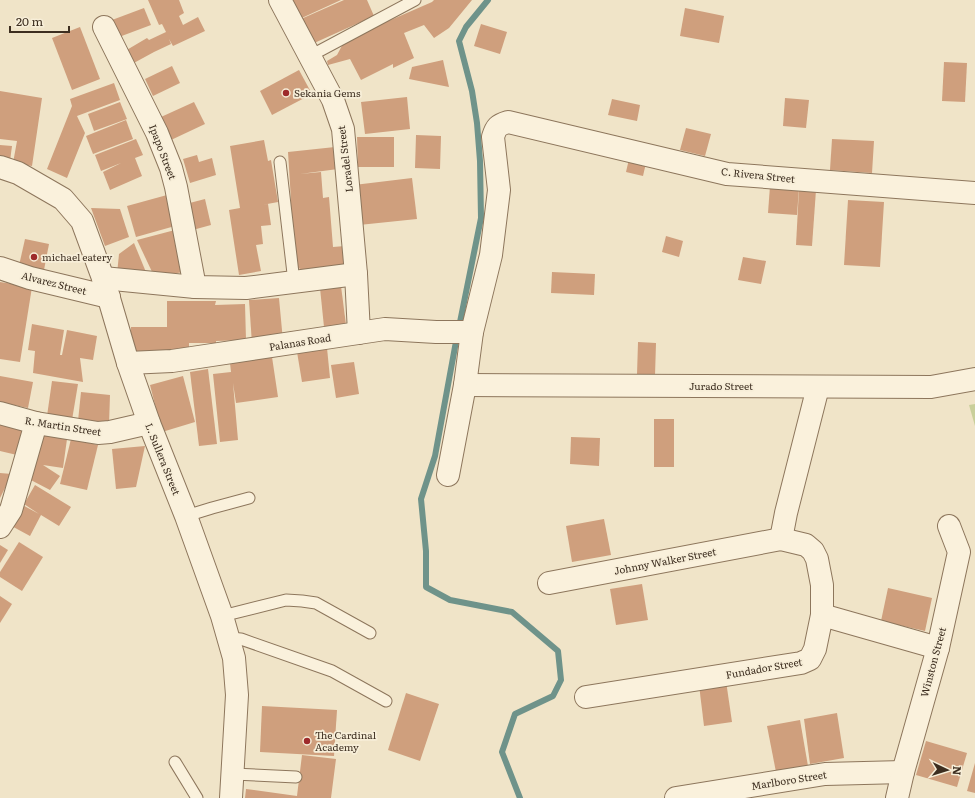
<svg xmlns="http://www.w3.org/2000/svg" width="975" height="798" viewBox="0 0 975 798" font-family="Literata,serif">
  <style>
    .green { fill: #c9cf9b }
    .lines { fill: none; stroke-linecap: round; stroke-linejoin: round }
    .stream { stroke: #6f938a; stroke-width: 6 }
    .building { fill: #cf9f7d }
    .service-casing { stroke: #8d765c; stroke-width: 13 }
    .minor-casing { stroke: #8d765c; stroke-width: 24 }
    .tertiary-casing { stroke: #8d765c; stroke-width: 24 }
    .service { stroke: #faf1dc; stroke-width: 11 }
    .minor { stroke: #faf1dc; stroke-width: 22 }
    .tertiary { stroke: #faf1dc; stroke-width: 22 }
    .poi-dot { fill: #9e2a2b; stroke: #f7eed8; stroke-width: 1.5 }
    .labels { text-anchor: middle; stroke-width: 3.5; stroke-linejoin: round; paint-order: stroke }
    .poi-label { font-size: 10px; fill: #3d2e20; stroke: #f7eed8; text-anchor: start }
    .street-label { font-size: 10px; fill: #3d2e20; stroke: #f7eed8 }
  </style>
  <rect width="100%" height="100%" fill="#f0e4c8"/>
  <!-- green -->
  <polygon class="green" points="975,404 975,426 969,405"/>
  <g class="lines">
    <!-- stream -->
    <g class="stream">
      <polyline points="459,327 481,218 480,161 477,123 472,91 459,41 466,27 488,0"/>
      <polyline points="457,336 435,456 421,499 426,551 426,587 450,600 512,612 558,651 561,680 553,696 515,714 502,752 520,798"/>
    </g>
  </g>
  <!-- building -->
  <g class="building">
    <polygon points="148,0 179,0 184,13 179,16 183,25 198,17 205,31 173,46 169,39 171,44 154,52 132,64 125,51 147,38 149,40 166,32 162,24 159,25"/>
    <polygon points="283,0 341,0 293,22"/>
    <polygon points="344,0 367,0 374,16 312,44 301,19"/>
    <polygon points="434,0 472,0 449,28 434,38 424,25 404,33 414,58 393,68 393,64 361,80 350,59 328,65 327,61 337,55 345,40 432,2"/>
    <polygon points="144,8 151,25 119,37 112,20"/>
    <polygon points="685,8 724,16 719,43 680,36"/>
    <polygon points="481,24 507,32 500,54 474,46"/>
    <polygon points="80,27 100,79 72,90 52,38"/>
    <polygon points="443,60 449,87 409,79 412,67"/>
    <polygon points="944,62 967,63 965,102 942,101"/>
    <polygon points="172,66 180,83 153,96 145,79"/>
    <polygon points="299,70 312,94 272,115 260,91"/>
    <polygon points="114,83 120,100 77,116 85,133 67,178 47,169 72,106 70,99"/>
    <polygon points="0,91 42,98 32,166 13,163 17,141 0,139"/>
    <polygon points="407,97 410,129 365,134 361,102"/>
    <polygon points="785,98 809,100 806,128 783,126"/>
    <polygon points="612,99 640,105 637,121 608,115"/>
    <polygon points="120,102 127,119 94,131 88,114"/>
    <polygon points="194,102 205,124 171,140 161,117"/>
    <polygon points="126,120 133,139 93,154 86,136"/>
    <polygon points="686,128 711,134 705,156 680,150"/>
    <polygon points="416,135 441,136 440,169 415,168"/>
    <polygon points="357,137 394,137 394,167 358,167"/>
    <polygon points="136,139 143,155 135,158 142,176 110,190 103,172 121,163 101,171 95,155"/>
    <polygon points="832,139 874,141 872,173 830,170"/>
    <polygon points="264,140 268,161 271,160 278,202 262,205 268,204 271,225 261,226 263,244 256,245 261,271 239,275 229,210 240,208 230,146"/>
    <polygon points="0,145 12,146 10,161 0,160"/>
    <polygon points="335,147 338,169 300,174 321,172 323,198 329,197 333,247 345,246 347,266 308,272 298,268 288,202 291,200 288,152"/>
    <polygon points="197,155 199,162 212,158 216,175 190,183 183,159"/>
    <polygon points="629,159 646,163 643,176 626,172"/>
    <polygon points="412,178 417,219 359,225 354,185"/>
    <polygon points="770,186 799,188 797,215 768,213"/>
    <polygon points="799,189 816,190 812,246 796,245"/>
    <polygon points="167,195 175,226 136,237 127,206"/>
    <polygon points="205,199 211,225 189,231 182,205"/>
    <polygon points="848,200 884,202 880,267 844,265"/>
    <polygon points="91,208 120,209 129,237 105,246"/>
    <polygon points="175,230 185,272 154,276 137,240"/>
    <polygon points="666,236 683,241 679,257 662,252"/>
    <polygon points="25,239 49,244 43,275 18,270"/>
    <polygon points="134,243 148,277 117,274 119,254"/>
    <polygon points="743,257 766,261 761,284 738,280"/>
    <polygon points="552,272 595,274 594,295 551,293"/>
    <polygon points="0,282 32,287 20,362 0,359"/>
    <polygon points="341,286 346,325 324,327 320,288"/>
    <polygon points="279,298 283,341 252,344 249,300"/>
    <polygon points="167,301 216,301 215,305 245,304 246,340 216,341 216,343 189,343 189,355 166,351 130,351 131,327 167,327"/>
    <polygon points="32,324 64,330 60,355 62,355 67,330 97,336 93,360 80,358 83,382 33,373 35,351 28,350"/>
    <polygon points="638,342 656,343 655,376 637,375"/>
    <polygon points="327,348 330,378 302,382 297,352"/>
    <polygon points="272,357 278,397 236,403 233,383 238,440 220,442 213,374 231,372 230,363"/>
    <polygon points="354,362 359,394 336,398 331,365"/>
    <polygon points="208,369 217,444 199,446 190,372"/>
    <polygon points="0,376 33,382 28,408 0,402"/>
    <polygon points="183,376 195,422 162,432 150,385"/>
    <polygon points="52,381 78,384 72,420 47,416"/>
    <polygon points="81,392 110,395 109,425 78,421"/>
    <polygon points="0,417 24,423 17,455 0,451"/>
    <rect x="654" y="419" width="20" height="48"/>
    <polygon points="37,434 67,439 63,468 43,465 60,476 50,490 27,478"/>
    <polygon points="571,437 600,438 599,466 570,464"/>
    <polygon points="71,439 98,445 87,490 60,484"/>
    <polygon points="145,446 136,487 116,489 112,449"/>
    <polygon points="0,473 12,474 0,498"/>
    <polygon points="35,485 71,507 59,526 41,515 30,536 6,523 17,502 39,514 24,504"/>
    <polygon points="604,519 611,555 572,562 566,526"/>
    <polygon points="19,542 43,557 22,591 0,577 0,572"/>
    <polygon points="0,545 8,550 0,563"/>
    <polygon points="642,584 648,620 616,625 610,589"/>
    <polygon points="888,588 932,598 925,631 881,621"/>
    <polygon points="0,596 12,604 0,623"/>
    <polygon points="726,681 732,722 704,726 699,685"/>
    <polygon points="406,693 439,704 420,761 388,750"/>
    <polygon points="262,706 337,710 334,756 260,752"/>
    <polygon points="837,713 844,758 810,764 804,719"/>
    <polygon points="800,720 808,766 776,772 767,726"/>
    <polygon points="926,741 967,753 957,787 916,775"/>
    <polygon points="302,755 336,759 331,798 245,798 246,789 297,796"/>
    <polygon points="975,763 975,793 967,791"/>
  </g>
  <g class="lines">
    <defs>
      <g id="service">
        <polyline points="310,56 415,0"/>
        <polyline points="280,162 294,282"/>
        <polyline points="186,516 212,508 249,498"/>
        <polyline points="222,616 286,600 302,601 316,603 370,633"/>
        <polyline points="229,638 241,639 332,671 386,701"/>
        <polyline points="175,762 197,798"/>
        <polyline points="233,774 296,777"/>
      </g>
      <g id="minor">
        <polyline points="280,0 333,100 343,129 356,274 359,333"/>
        <polyline points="104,27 157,133 171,168 176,187 195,287"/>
        <polyline points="0,268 30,278 109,297"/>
        <polyline points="103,278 195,287 246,288 356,274"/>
        <polyline points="128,363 172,361 385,329 436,332 472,332"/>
        <polyline points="465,385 931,387 975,379"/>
        <polyline points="0,413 36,423 98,433 110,432 149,423"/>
        <path d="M 448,475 L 465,385 L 472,332 L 491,255 L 499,190 L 493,137 C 496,127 498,125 508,122 L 727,174 L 975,193"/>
        <polyline points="0,527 11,510 36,423"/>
        <polyline points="549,583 781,539"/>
        <polyline points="822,615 938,648"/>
        <polyline points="586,697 801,663 810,659 815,649 822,615 822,585 817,559 813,551 806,545 781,539 786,513 818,387"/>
        <polyline points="676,798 825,774 903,772"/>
        <polyline points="897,798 903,772 938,648 959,552 949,526"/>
      </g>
      <polyline id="tertiary" points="0,167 18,173 63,199 82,221 103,278 128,363 149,423 186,516 222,616 234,658 237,695 231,798"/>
    </defs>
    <!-- service casing -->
    <use href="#service" class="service-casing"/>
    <!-- minor casing -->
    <use href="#minor" class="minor-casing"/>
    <!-- tertiary casing -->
    <use href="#tertiary" class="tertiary-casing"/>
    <!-- service -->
    <use href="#service" class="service"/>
    <!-- minor -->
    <use href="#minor" class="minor"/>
    <!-- tertiary -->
    <use href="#tertiary" class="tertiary"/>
  </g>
  <!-- markers -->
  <g class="poi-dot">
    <circle cx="286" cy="93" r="4"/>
    <circle cx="34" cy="257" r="4"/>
    <circle cx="307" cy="741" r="4"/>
  </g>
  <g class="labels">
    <!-- poi labels -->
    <g class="poi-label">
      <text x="294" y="97">Sekania Gems</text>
      <text x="42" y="261">michael eatery</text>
      <text x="315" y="739">The Cardinal<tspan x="315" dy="12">Academy</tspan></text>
    </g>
    <!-- street labels -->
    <g class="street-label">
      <text transform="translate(163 152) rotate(69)" y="4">Ipapo Street</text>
      <text transform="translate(345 159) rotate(-97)" y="4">Loradel Street</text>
      <text transform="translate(758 175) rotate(6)" y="4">C. Rivera Street</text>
      <text transform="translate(54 283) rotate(14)" y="4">Alvarez Street</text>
      <text transform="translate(300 342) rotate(-9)" y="4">Palanas Road</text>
      <text x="721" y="390">Jurado Street</text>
      <text transform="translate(63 426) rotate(9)" y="4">R. Martin Street</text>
      <text transform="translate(163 459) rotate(68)" y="4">L. Sullera Street</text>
      <text transform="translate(665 561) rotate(-11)" y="4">Johnny Walker Street</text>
      <text transform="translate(933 662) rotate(-75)" y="4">Winston Street</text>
      <text transform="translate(764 668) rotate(-10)" y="4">Fundador Street</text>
      <text transform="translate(789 780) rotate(-9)" y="4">Marlboro Street</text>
    </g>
  </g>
  <!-- north arrow -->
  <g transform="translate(947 770) rotate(94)" stroke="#f7eed8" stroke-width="3" paint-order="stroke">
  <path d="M0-3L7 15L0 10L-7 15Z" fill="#3d2e20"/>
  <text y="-6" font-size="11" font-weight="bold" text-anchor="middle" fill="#3d2e20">N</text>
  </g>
  <!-- scale -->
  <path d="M10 26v6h59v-6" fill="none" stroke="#3d2e20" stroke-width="2"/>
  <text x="16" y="26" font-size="12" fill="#3d2e20" stroke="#f7eed8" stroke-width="3" paint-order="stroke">20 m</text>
</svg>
